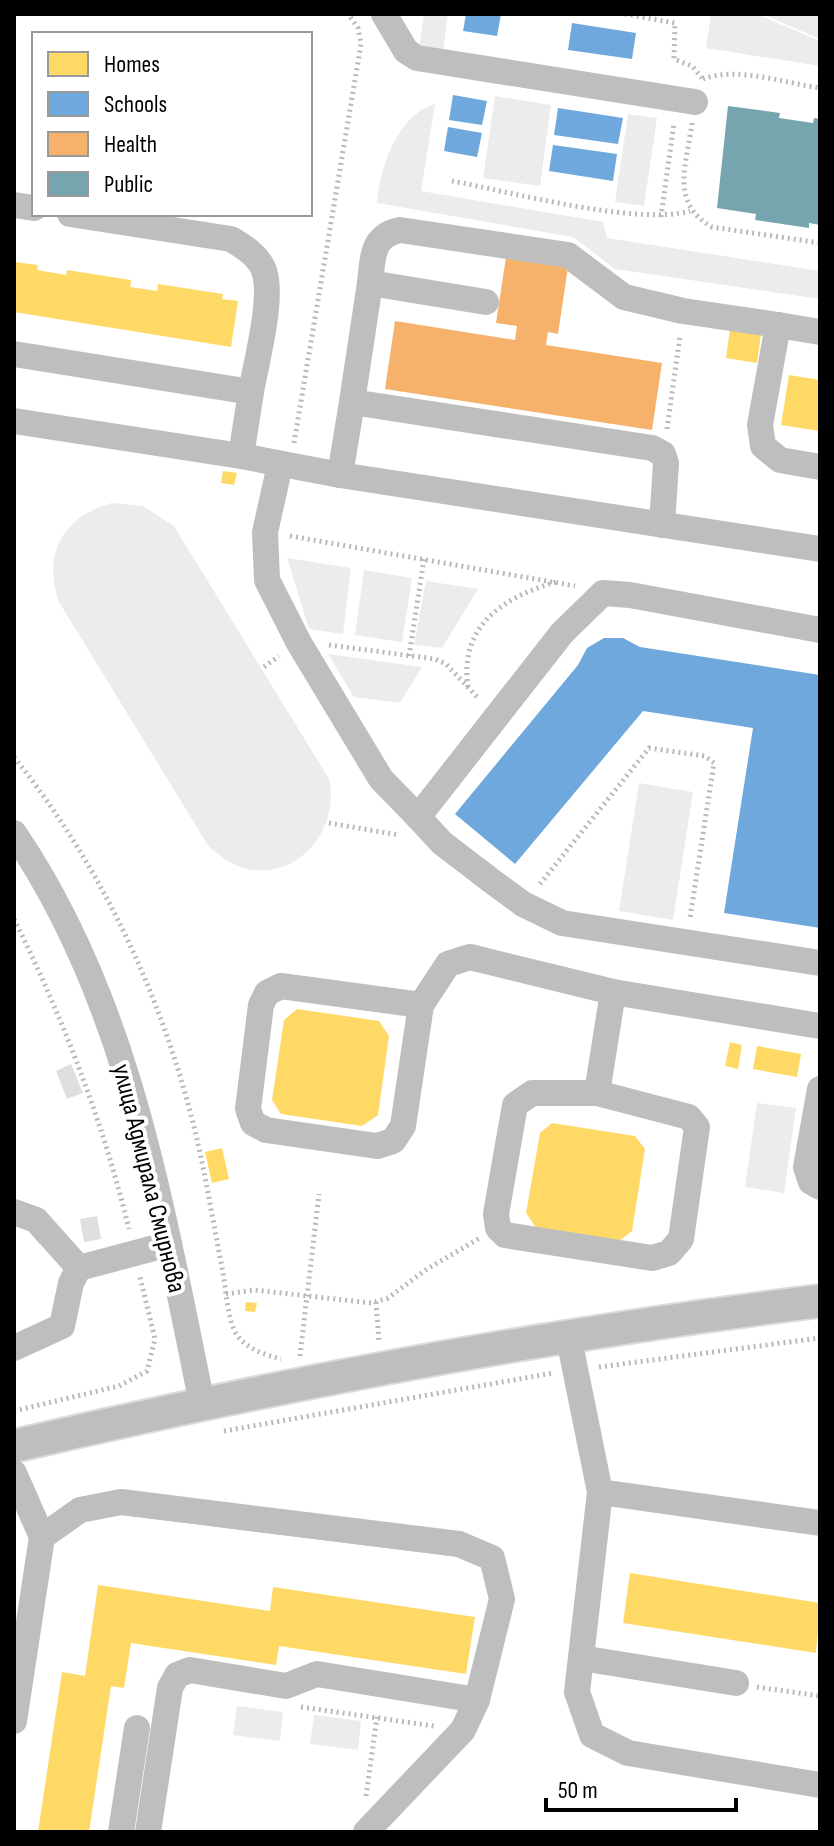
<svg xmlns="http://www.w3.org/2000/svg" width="834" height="1846" viewBox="0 0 834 1846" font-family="'Sofia Sans Condensed',sans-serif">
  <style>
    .green { fill: #ececec }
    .homes { fill: #ffd966 }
    .schools { fill: #6fa8dc }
    .health { fill: #f6b26b }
    .public { fill: #76a5af }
    .building { fill: #dfdfdf }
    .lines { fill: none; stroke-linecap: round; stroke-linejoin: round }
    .major-casing { stroke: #dbdbdb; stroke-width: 36 }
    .path { stroke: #b9b9b9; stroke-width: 5; stroke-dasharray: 2 4; stroke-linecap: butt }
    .minor { stroke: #bebebe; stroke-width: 26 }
    .major { stroke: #bebebe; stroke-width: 32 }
    .labels { text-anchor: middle; stroke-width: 8; stroke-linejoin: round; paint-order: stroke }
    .street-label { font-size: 26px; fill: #000; stroke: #fff }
  </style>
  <rect width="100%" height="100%" fill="#fff"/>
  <!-- green -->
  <g class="green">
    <polygon points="424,14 448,14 443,50 424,48 420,42"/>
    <polygon points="711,14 756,14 820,41 820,66 706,48"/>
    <polygon points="762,14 820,14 820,39"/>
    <polygon points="495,96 551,105 540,186 483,178"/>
    <path d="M 435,104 L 421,191 L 603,222 L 607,238 L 820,271 L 820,299 L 615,269 L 573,237 L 377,203 C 379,169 398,114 435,104 Z"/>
    <polygon points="628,114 657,118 644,206 615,202"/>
    <path d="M 112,503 L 143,506 L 174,526 L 329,779 C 340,827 301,880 247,869 C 233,866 220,856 209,847 L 59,602 C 42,554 63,516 112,503 Z"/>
    <polygon points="287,558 351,568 343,634 309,629"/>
    <polygon points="364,570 412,578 402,642 355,635"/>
    <polygon points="426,581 478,589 442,648 414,645"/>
    <polygon points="328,654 422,667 400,703 354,697"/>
    <polygon points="639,783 693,792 673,920 619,911"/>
    <polygon points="757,1103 796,1108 784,1193 745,1187"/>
    <polygon points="237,1706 283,1712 280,1741 233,1735"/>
    <polygon points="314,1715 361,1721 358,1750 310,1744"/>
  </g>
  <!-- homes -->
  <g class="homes">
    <polygon points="14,262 38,265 37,270 66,275 67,270 131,280 130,287 157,291 158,284 223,294 222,299 238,301 231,347 14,312"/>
    <polygon points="731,322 762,327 757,363 726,358"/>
    <polygon points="789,375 820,380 820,431 781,425"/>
    <polygon points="223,471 237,473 234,485 221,483"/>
    <polygon points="297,1009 379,1021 389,1036 378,1115 362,1126 281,1114 272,1100 284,1020"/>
    <polygon points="730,1042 742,1045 738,1069 725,1066"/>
    <polygon points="757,1046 801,1054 797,1077 753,1069"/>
    <polygon points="552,1123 635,1136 645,1149 632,1231 618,1242 537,1229 526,1213 540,1133"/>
    <polygon points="222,1148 229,1179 212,1183 205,1152"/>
    <polygon points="246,1302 257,1303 255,1312 245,1311"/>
    <polygon points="630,1573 820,1603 816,1653 623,1623"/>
    <polygon points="98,1585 270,1611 273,1587 475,1617 466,1674 279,1646 276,1665 131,1643 124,1688 111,1686 89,1832 38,1832 62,1672 85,1676"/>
  </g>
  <!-- schools -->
  <g class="schools">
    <polygon points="466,14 501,14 497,36 463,31"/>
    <polygon points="572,23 636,33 632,59 568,50"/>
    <polygon points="453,95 487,101 482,125 449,120"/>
    <polygon points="558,108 623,118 618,144 554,135"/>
    <polygon points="448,127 482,133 477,157 444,151"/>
    <polygon points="553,145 617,154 613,181 549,171"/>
    <polygon points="604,638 623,638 640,647 820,675 820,928 724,913 753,728 643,711 515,864 455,814 578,665 587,648"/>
  </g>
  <!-- health -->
  <polygon class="health" points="506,257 568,267 558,334 548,332 546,345 662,363 652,430 385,389 395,321 515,340 517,326 496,323"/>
  <!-- public -->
  <polygon class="public" points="728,106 780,113 779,118 813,123 814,118 820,119 820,225 809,223 809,228 755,220 756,214 717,208"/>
  <!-- building -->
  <g class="building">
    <polygon points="71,1064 83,1093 67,1099 56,1071"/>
    <polygon points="97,1216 101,1239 84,1242 80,1219"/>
  </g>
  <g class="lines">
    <defs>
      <path id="major" d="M 14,1446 C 280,1384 548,1334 820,1301"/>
    </defs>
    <!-- major casing -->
    <use href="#major" class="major-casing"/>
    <!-- path -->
    <g class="path">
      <polyline points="625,14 675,23 674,59 692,66 702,78"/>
      <path d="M 703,79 C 737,66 784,83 820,88"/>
      <path d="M 692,123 C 687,163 669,203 712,227 L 820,243"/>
      <path d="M 452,181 C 511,192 637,226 690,211"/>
      <polyline points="661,217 674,123"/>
      <polyline points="667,429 680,336"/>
      <polyline points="294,443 361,44 358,28 348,14"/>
      <polyline points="290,536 575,586"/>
      <polyline points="329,645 435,659 446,664 479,699"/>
      <polyline points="409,656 424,559"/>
      <polyline points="264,667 279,656"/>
      <path d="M 468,687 C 459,625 504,597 556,582"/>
      <path d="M 14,757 C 105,871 167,1006 199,1148 C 208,1190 215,1232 223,1273 C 226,1291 227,1310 233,1327 C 239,1346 264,1355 281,1359"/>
      <polyline points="329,823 399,835"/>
      <polyline points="540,884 649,748 705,756 714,763 690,918"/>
      <path d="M 14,919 C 63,1018 103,1122 129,1229"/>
      <polyline points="226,1294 254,1290 371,1303 388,1298 427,1269 480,1238"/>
      <polyline points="376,1302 379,1341"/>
      <polyline points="300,1356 319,1194"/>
      <polyline points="599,1367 820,1338"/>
      <polyline points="14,1411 119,1386 147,1371 155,1339 140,1277"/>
      <polyline points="224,1431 553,1373"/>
      <polyline points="757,1687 820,1696"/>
      <polyline points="301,1707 434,1726"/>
      <polyline points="366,1796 377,1717"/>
    </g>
    <!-- minor -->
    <g class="minor">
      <polyline points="384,14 406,51 417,58 695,102"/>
      <polyline points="14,205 34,208"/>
      <path d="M 70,214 L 231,239 C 244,247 256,254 263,268 C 275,295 256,362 251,392"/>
      <path d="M 370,283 C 373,258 371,236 400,230 L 568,255 L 624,297 L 683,311 L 778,325"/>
      <polyline points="486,302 370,283 352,402 652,448 663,454 666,463 662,525"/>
      <polyline points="820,332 778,325 760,425 763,446 780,460 820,467"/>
      <polyline points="14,354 251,392 241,456 340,475"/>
      <polyline points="352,402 340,475 820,549"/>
      <polyline points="14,421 241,456"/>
      <polyline points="280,465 265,532 267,580 299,643 381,779 418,817"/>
      <polyline points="820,630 630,595 603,593 562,633 418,817 442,843 493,882 523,904 562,923 820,963"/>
      <path d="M 14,833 C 129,1002 161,1206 202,1403"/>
      <polyline points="421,1005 281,986 267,993 261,1005 248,1109 253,1123 266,1130 377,1146 393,1141 403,1126 421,1005 448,964 470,957 613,992"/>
      <polyline points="820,1089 806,1167 811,1182 820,1187"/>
      <polyline points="597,1093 689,1117 697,1127 681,1239 669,1253 652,1258 505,1235 498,1228 496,1214 515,1105 532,1093 597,1093 613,992 820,1026"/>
      <polyline points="14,1212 36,1220 79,1268"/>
      <polyline points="568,1334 600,1492 577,1692 592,1735 628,1753 820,1785"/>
      <polyline points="14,1348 62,1326 71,1283 79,1268 169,1244"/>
      <polyline points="14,1473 42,1537"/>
      <polyline points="600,1492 820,1523"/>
      <polyline points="581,1658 736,1683"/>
      <polyline points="14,1721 42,1537 80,1510 121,1502 459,1544 492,1558 502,1599 477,1700 463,1730 366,1832"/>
      <polyline points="121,1832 137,1728"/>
      <polyline points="148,1832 170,1688 177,1675 190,1670 286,1686 317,1674 477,1700"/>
    </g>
    <!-- major -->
    <use href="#major" class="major"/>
  </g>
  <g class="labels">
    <!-- street labels -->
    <g class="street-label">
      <text transform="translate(150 1178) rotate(76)" y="9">улица Адмирала Смирнова</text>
    </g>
  </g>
  <!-- border -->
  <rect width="834" height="1846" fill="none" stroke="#000000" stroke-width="32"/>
  <!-- legend -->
  <rect x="32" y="32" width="280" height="184" fill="#ffffff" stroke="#999999" stroke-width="2"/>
  <rect x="48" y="52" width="40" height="24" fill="#ffd966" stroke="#999999" stroke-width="2"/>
  <text x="104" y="72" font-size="24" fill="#000000">Homes</text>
  <rect x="48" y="92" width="40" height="24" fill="#6fa8dc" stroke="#999999" stroke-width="2"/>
  <text x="104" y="112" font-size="24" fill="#000000">Schools</text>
  <rect x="48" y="132" width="40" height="24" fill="#f6b26b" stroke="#999999" stroke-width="2"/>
  <text x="104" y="152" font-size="24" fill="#000000">Health</text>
  <rect x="48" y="172" width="40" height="24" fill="#76a5af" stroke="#999999" stroke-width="2"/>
  <text x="104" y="192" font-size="24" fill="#000000">Public</text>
  <!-- scale -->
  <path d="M546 1798v12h190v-12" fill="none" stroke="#000000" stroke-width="4"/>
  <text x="558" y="1798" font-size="24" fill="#000000" stroke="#ffffff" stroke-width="6" paint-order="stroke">50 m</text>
</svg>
